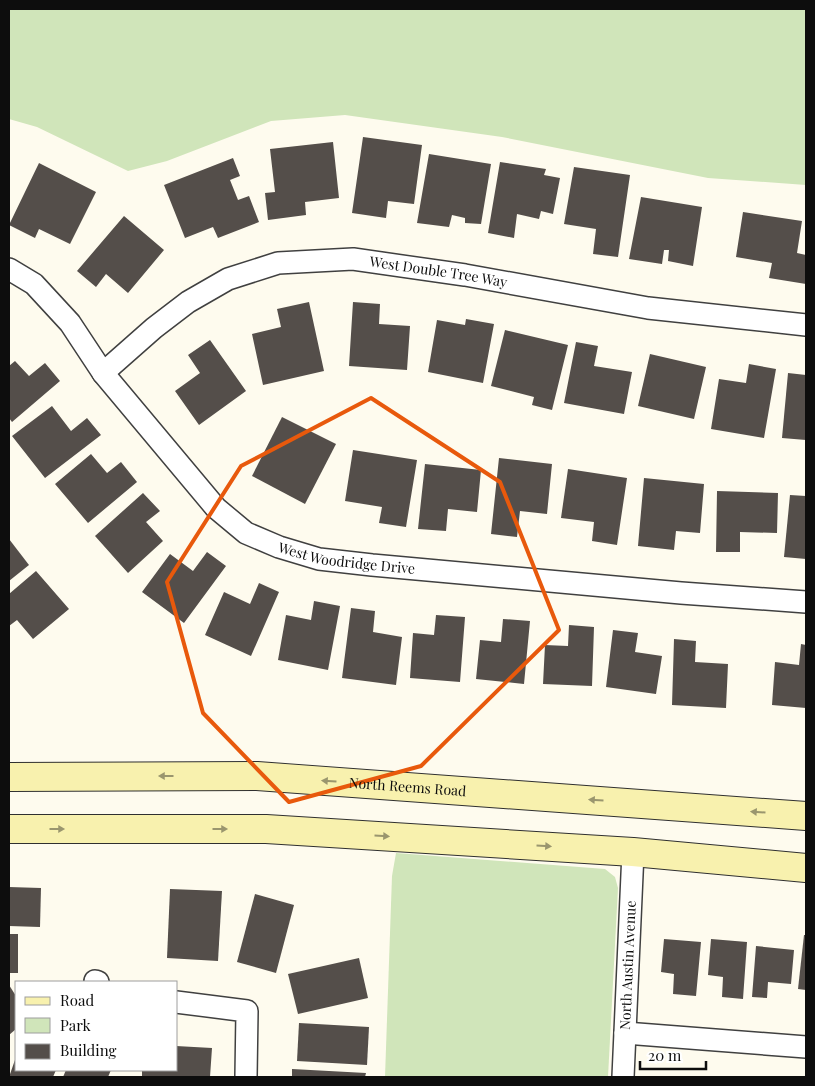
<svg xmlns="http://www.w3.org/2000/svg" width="815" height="1086" viewBox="0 0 815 1086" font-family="'Playfair Display',serif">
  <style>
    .green { fill: #d0e5ba }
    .building { fill: #544e4a }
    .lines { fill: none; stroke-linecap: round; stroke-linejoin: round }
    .minor-casing { stroke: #404040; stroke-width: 24 }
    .secondary-casing { stroke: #2f2f2f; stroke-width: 30 }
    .minor { stroke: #fff; stroke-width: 21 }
    .secondary { stroke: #f8f1ae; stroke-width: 28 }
    .oneway { fill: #9a966e }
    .marked { fill: none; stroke: #e8590c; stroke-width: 4; stroke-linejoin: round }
    .labels { text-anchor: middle; stroke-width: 5; stroke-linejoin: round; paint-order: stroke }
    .street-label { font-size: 14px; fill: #0d0d0d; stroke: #fff }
  </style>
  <rect width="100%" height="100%" fill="#fefbee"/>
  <!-- green -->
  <g class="green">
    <polygon points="9,9 806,9 806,185 708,178 502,137 345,115 271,121 167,161 128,171 37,127 9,119"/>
    <polygon points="396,853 605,869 615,877 618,888 608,1077 385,1077 392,876"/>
  </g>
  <!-- building -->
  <g class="building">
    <polygon points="363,137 422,145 414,204 388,201 386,218 352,213"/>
    <polygon points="333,142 339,198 305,202 306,215 268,220 265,193 275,192 270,149"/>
    <polygon points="429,154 491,164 481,224 465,223 465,218 452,215 449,227 417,223"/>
    <polygon points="233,158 240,176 230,180 238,200 249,196 259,222 218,238 213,227 185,238 164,185"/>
    <polygon points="500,162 546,169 544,175 560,178 553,214 541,211 539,219 517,214 514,238 488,233"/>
    <polygon points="39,163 96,192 70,244 39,229 35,238 9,225"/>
    <polygon points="574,167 630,175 618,257 593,254 596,229 564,224"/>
    <polygon points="641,197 702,207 693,266 668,261 669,250 664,250 662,264 629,259"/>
    <polygon points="743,212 802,221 797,253 806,255 806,284 769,278 772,263 736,257"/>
    <polygon points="124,216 164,250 128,293 106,274 96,287 77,271"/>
    <polygon points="309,302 324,371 263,385 252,334 281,327 277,309"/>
    <polygon points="353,302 380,304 379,324 410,326 407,370 349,366"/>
    <polygon points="466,319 494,324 483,383 428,372 437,320 465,325"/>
    <polygon points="505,330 568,345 552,410 532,405 534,397 491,386"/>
    <polygon points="210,340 246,391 199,425 175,391 200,373 188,355"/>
    <polygon points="576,342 598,346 594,366 632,372 624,414 564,403"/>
    <polygon points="650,354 706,367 694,419 638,406"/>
    <polygon points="15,361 29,376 45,363 60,381 12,422 9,418 9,366"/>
    <polygon points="749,364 776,369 764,438 711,429 719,379 746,383"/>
    <polygon points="788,373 806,375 806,440 782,438"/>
    <polygon points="52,406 71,431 87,418 101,435 45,478 12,436"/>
    <polygon points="282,417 336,444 305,504 252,476"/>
    <polygon points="353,450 417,460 406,527 379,523 382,507 345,501"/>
    <polygon points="91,454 107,473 121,462 137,482 88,523 55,484"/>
    <polygon points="499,458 552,464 547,514 520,511 517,537 491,534"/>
    <polygon points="425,464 481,470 477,512 448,509 446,531 418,529"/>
    <polygon points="568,469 627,478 617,545 592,541 594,522 561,518"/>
    <polygon points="644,478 704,484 700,533 676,531 674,550 638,546"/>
    <polygon points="717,491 778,493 777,533 740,532 740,552 716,552"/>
    <polygon points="143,493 160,511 146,522 163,541 128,573 95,536"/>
    <polygon points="790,495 806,496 806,559 784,557"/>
    <polygon points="9,539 29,565 9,581"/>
    <polygon points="207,552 226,566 184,623 142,592 170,554 193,571"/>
    <polygon points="36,571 69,609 33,639 17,620 9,626 9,594"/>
    <polygon points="259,583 279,592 251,656 205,635 224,592 250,604"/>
    <polygon points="314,601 340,606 328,670 278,660 286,615 311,620"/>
    <polygon points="351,608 375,611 373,632 402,637 396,685 342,678"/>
    <polygon points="436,615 465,617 460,682 410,678 413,633 434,635"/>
    <polygon points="503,619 530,621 524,684 476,679 480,640 501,642"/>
    <polygon points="569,625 594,627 592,686 543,684 545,645 568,646"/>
    <polygon points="613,630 638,633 635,652 662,656 656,694 606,687"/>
    <polygon points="674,639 696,641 695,662 728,664 726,708 672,705"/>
    <polygon points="801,644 806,645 806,708 772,705 775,662 799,665"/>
    <polygon points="9,887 41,888 40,927 9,926"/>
    <polygon points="170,889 222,891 218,961 167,958"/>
    <polygon points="255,894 294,905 276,973 237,962"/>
    <rect x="9" y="934" width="9" height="39"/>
    <polygon points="804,935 806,935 806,990 798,989"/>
    <polygon points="664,939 701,942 696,996 673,994 674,974 661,972"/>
    <polygon points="711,939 747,942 743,999 722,997 723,977 708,975"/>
    <polygon points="756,946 794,950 791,984 768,982 767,998 752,997"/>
    <polygon points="359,958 368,998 298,1014 288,974"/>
    <polygon points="9,985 16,996 16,1029 9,1035"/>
    <polygon points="299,1023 369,1027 367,1065 297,1061"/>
    <polygon points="176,1046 212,1048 210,1077 142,1076 142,1070 176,1070"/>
    <polygon points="16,1057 16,1070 56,1070 53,1077 9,1077"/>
    <polygon points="292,1069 366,1073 365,1077 292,1077"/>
    <polygon points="66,1070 111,1070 108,1077 63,1077"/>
  </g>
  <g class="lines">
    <defs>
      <g id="minor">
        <path id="s1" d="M 9,269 L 34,284 L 70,323 L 103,373 L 216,508 L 246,533 L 279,547 L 319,559 L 372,565 L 681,593 L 806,602"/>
        <path id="s2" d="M 103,373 L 154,328 L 188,302 L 228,279 L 278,263 L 353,259 L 465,275 L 648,308 L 806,325"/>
        <polyline points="95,981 98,982"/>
        <polyline points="176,1002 247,1011 246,1077"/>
        <polyline points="625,1033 806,1047"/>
        <path id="s3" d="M 623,1077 L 633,852"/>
      </g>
      <g id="secondary">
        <path id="s4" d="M 9,777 L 257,776 L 806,816"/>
        <polyline points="9,829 266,829 633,852 806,868"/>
      </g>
    </defs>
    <!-- minor casing -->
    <use href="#minor" class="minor-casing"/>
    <!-- secondary casing -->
    <use href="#secondary" class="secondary-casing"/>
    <!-- minor -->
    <use href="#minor" class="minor"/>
    <!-- secondary -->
    <use href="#secondary" class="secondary"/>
  </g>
  <!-- one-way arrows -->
  <defs><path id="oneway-solid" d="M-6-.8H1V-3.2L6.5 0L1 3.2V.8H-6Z" transform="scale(1.25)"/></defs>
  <g class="oneway">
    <use href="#oneway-solid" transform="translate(166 776) rotate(180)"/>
    <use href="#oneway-solid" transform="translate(329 781) rotate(-176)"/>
    <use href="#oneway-solid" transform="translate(596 800) rotate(-176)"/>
    <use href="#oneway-solid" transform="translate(758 812) rotate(-176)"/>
    <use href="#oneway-solid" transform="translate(57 829)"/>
    <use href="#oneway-solid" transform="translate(220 829)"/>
    <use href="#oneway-solid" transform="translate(382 836) rotate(3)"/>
    <use href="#oneway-solid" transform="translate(544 846) rotate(4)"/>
  </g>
  <!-- marked area -->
  <path class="marked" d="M 371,398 L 500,482 L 559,630 L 421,766 L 289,802 L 203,713 L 167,582 L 241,466 Z"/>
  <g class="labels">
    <!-- street labels -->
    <g class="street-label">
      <text dy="5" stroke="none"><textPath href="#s2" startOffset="371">West Double Tree Way</textPath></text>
      <text dy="5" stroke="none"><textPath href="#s1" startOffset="462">West Woodridge Drive</textPath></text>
      <text dy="5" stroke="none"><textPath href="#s4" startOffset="399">North Reems Road</textPath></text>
      <text dy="5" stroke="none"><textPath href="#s3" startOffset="112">North Austin Avenue</textPath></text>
    </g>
  </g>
  <!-- border -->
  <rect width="815" height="1086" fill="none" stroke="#0d0d0d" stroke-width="20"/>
  <!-- legend -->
  <rect x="15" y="981" width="162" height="90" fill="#ffffff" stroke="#9e9e9e"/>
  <rect x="25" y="997" width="25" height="8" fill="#f8f1ae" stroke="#9e9e9e"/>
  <text x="60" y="1006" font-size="15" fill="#0d0d0d">Road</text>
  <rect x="25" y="1018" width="25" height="15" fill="#d0e5ba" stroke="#9e9e9e"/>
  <text x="60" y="1031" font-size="15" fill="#0d0d0d">Park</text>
  <rect x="25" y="1044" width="25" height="15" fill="#544e4a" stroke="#9e9e9e"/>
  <text x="60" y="1056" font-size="15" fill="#0d0d0d">Building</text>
  <!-- scale -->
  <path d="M640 1061v8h66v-8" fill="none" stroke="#0d0d0d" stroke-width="2.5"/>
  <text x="648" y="1061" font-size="15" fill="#0d0d0d" stroke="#ffffff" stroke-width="4" paint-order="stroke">20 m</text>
</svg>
